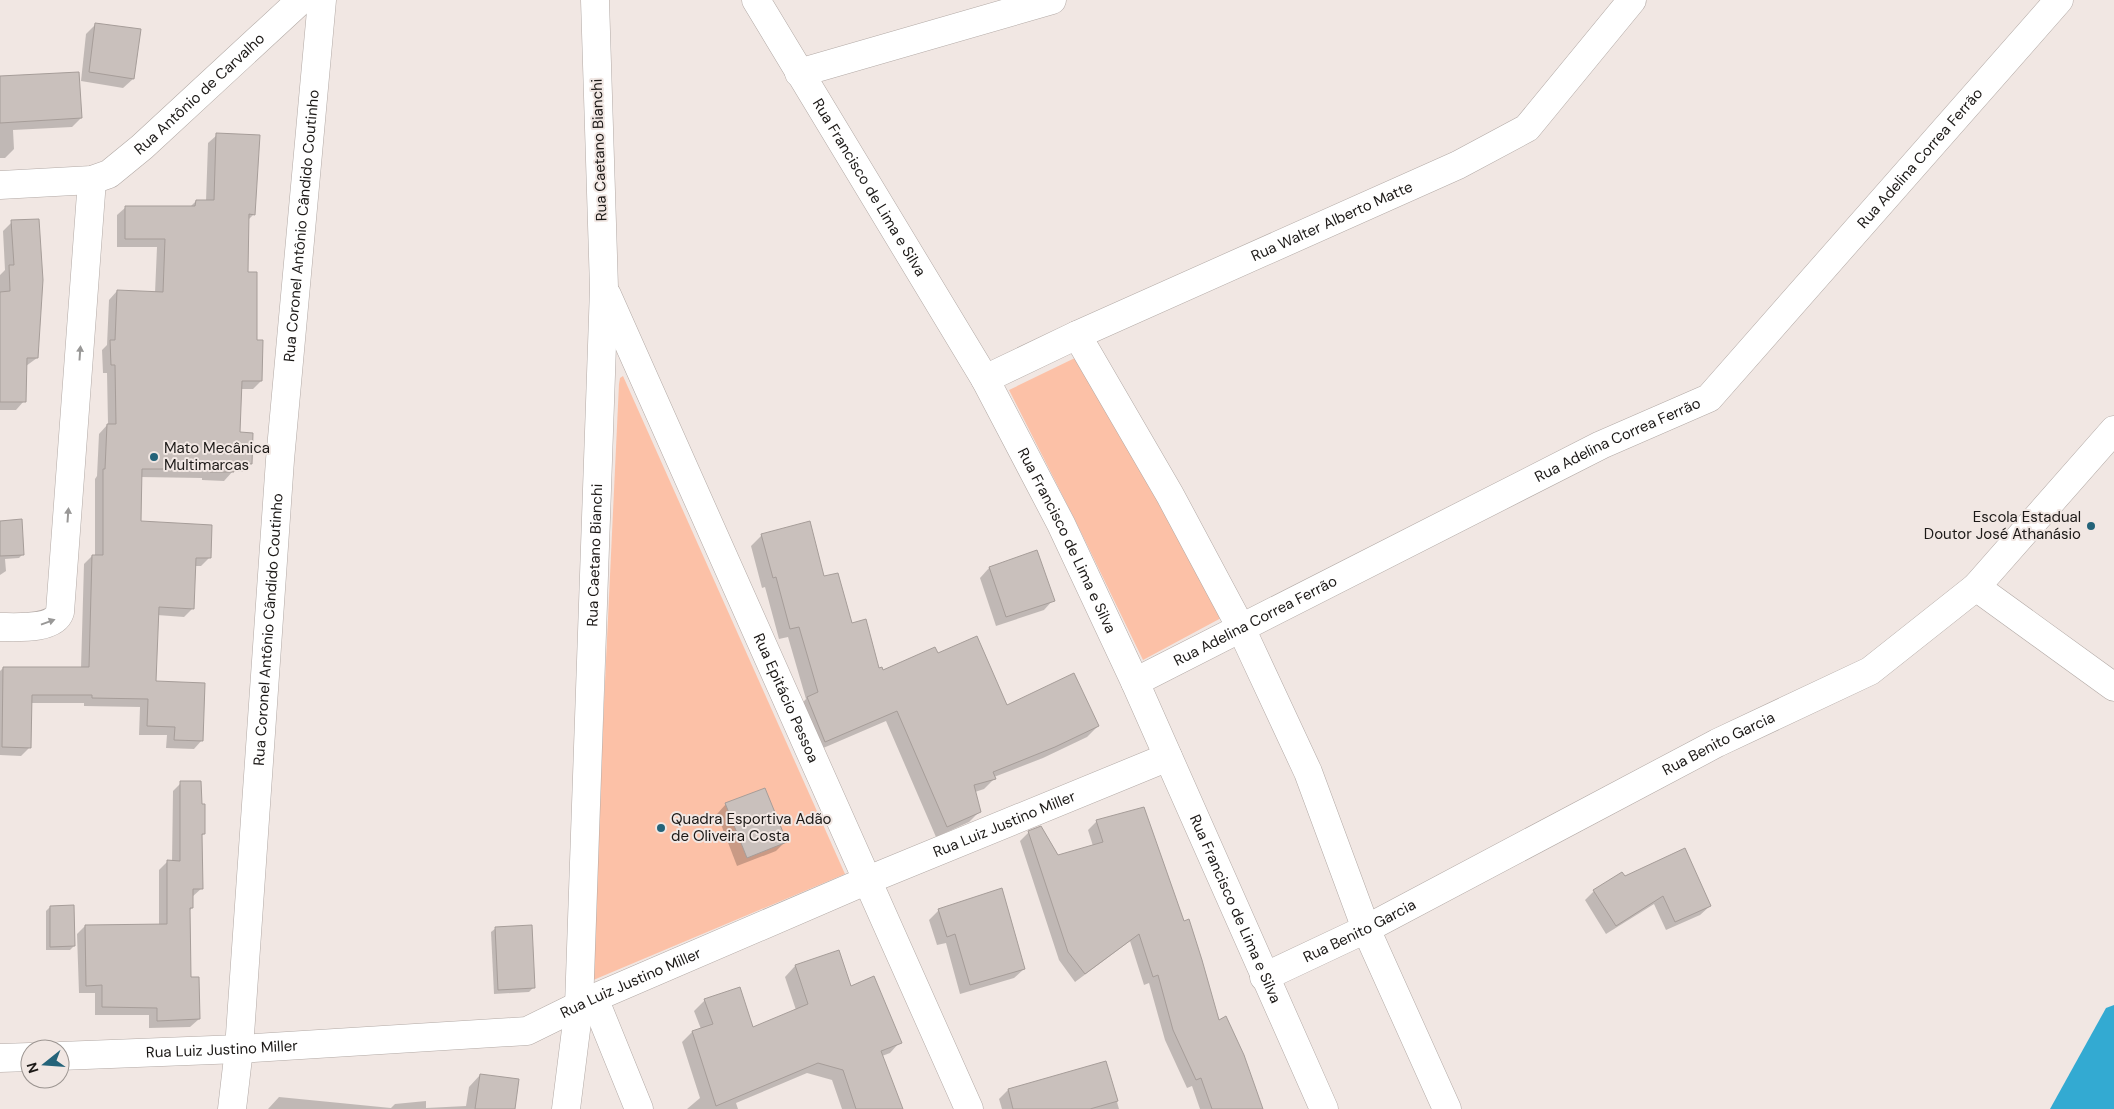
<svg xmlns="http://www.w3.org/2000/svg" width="2114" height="1109" viewBox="0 0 2114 1109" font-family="'DM Sans',sans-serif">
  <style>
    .green { fill: #fcc1a7 }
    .water { fill: #33aad2 }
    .shadow { fill: #0003 }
    .building { fill: #c9c0bc; stroke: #a69d99 }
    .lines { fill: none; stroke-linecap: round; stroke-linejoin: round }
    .minor-casing { stroke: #b2a9a5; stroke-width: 29 }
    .major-casing { stroke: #b2a9a5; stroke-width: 29 }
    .minor { stroke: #fff; stroke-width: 28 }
    .major { stroke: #fff; stroke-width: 28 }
    .oneway { fill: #999897 }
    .poi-dot { fill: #246379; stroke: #f1e7e3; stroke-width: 2 }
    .labels { text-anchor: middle; stroke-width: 4; stroke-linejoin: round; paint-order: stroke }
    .street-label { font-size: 15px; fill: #1c1917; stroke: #f1e7e3 }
    .poi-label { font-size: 15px; fill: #1c1917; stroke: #f1e7e3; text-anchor: start }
  </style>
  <rect width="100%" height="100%" fill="#f1e7e3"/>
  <!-- green -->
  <g class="green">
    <polygon points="1079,356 1223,617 1143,660 1077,524 1009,390"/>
    <polygon points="623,376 845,874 591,981 619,384 620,378"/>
  </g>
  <!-- water -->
  <polygon class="water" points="2114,1005 2114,1109 2050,1109 2106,1008"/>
  <!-- shadow -->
  <g class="shadow">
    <polygon points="95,25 133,79 123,88 81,81 86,34"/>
    <polygon points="0,77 81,118 72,127 13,130 14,149 5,158 0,158"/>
    <polygon points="217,135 254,214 248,220 246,273 261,381 253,389 240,389 239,433 251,463 242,472 233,471 224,481 202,480 202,478 140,477 140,522 210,557 201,566 194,566 193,608 184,617 157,615 155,683 202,740 194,749 166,748 167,735 139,735 140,707 84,706 84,703 30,703 30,747 21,756 0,755 0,671 3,668 81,668 84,564 92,556 95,556 95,479 97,476 99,434 108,424 107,373 103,373 102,350 107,345 109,300 117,291 155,293 157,247 117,247 117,215 126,207 190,207 196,201 206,201 208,143"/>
    <polygon points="12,222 37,358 26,366 24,401 16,410 0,410 0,275 5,270 3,231"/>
    <polygon points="0,522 23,554 19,558 5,559 6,571 0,575"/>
    <polygon points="762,535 824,578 879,670 883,672 937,655 1006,707 1098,726 1087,737 1043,758 994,777 994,779 984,789 975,792 980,811 969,822 936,837 886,721 814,752 797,709 806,699 788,637 779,639 765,587 762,588 751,546"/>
    <polygon points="1037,552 1053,600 1044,610 996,626 980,578 989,568"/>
    <polygon points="181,783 204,834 201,836 202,888 192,897 192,908 189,911 189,978 199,1019 190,1027 149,1028 149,1015 95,1015 95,993 79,993 77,934 85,926 159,925 159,870 167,862 172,862 173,791"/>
    <polygon points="726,804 785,842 776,851 737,866 717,814"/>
    <polygon points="1097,821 1218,1021 1261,1109 1200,1109 1192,1086 1187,1088 1165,1040 1149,983 1144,985 1130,941 1075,982 1059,960 1020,841 1029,832 1057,856 1093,846 1088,830"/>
    <polygon points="1625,877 1710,906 1700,915 1666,930 1654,904 1606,934 1585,900 1594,891"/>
    <polygon points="1002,889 1024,969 1014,978 960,994 946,943 937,945 929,920 938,911"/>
    <polygon points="50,907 74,946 70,950 46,950 46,911"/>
    <polygon points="496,928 533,988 529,992 494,994 491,932"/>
    <polygon points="838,951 850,988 900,1042 890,1053 882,1056 902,1109 842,1109 832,1080 807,1073 736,1103 738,1109 687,1109 700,1098 682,1042 692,1032 701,1029 694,1011 705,1000 752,1029 796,1010 785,977 795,966"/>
    <polygon points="1106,1063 1119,1109 1002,1109 999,1099 1008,1090"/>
    <polygon points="480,1075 514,1109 268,1109 279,1097 391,1108 395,1104 426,1101 426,1108 466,1106 469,1087"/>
  </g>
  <!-- building -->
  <g class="building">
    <polygon points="95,23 141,29 134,79 89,72"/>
    <polygon points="79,72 82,118 0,123 0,76"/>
    <polygon points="216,133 260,135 255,215 249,214 248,272 257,272 257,340 263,340 262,381 242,381 240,432 253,433 252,464 234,463 234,472 210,472 210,469 142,469 141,521 212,525 211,558 196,558 194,609 159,607 156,681 205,683 203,741 174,740 175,727 147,726 148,699 92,698 92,695 32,695 31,748 2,747 3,667 89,667 92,555 103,555 103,469 105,469 107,424 116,424 115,365 111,365 110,340 115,340 117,290 163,292 165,239 125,239 125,206 195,206 196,200 214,200"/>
    <polygon points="39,219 43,280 38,358 27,358 26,402 0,402 0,292 10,291 9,265 14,265 11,220"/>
    <polygon points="22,519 24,555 0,556 0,521"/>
    <polygon points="810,521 824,576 838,573 852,623 866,619 879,668 882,667 883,670 935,647 938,653 977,636 1007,705 1074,673 1099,726 1055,747 993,772 996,779 974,785 981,812 947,827 897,711 825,742 807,697 818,692 799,627 790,629 776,577 773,578 761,534"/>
    <polygon points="1037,550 1055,601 1006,617 989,567"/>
    <polygon points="180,781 201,781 202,804 205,804 205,834 202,834 203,889 193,889 193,908 190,908 191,977 199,977 200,1019 157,1021 157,1008 102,1007 102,985 86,986 85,925 167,924 167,860 180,861"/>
    <polygon points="765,788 787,842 747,858 725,803"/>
    <polygon points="1144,807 1184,921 1189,919 1202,960 1219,1020 1226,1016 1244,1055 1263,1109 1212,1109 1201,1078 1196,1080 1173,1030 1158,975 1153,977 1139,934 1085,974 1068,952 1028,831 1041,826 1058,855 1103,842 1096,820"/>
    <polygon points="1685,848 1711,906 1675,922 1663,896 1616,926 1593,890 1622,872 1625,876"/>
    <polygon points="1002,888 1025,969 970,985 955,934 947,937 938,909"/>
    <polygon points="74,905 75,946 50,947 50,906"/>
    <polygon points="532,925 535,988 498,990 495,927"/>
    <polygon points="839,950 851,986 874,976 902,1043 881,1051 903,1109 856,1109 843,1070 818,1063 716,1106 692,1031 713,1024 704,999 740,987 753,1027 808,1004 795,965"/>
    <polygon points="1106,1061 1118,1101 1090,1109 1013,1109 1008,1089"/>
    <polygon points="480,1074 519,1079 515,1109 475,1109"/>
  </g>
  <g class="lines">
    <defs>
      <g id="minor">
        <path id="s1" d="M 756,0 L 985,379 L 1061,524 L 1135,682 L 1324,1109"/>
        <polyline points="799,73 1052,0"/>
        <path id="s2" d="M 607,295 L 969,1109"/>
        <polyline points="1077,335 1170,495 1240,626 1308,772 1366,929 1447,1109"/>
        <path id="s3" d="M 985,379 L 1077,335 L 1458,165 L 1527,128 L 1632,0"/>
        <polyline points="1976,587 2114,687"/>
        <path id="s4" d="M 1135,682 L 1601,445 L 1709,398 L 2059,0"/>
        <path id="s5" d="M 1264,977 L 1366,929 L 1717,743 L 1870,671 L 1976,587 L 2114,430"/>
        <polyline points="594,998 639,1109"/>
        <path id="s6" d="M 60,1056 L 239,1049 L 527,1031 L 594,998 L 868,880 L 1168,757"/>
        <polyline points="0,1058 30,1057"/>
        <path id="s7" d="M 232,1109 L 239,1049 L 280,460 L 322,0"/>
        <path id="s8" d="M 566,1109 L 579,1006 L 604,288 L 595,0"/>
      </g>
      <g id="major">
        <path id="s9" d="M 0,185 L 92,180 L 109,174 L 142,147 L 301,0"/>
        <path d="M 0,627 C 16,627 54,630 60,612 L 92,180"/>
      </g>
    </defs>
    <!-- minor casing -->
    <use href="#minor" class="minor-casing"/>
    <!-- major casing -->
    <use href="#major" class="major-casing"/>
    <!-- minor -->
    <use href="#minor" class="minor"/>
    <!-- major -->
    <use href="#major" class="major"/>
  </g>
  <!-- one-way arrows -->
  <defs><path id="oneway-solid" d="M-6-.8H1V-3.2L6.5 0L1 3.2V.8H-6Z" transform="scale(1.25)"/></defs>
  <g class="oneway">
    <use href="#oneway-solid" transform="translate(80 353) rotate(-86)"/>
    <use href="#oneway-solid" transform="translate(68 515) rotate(-86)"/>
    <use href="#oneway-solid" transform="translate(48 622) rotate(-20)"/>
  </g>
  <!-- markers -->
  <g class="poi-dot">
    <circle cx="154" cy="457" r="5"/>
    <circle cx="2091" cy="526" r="5"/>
    <circle cx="661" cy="828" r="5"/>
  </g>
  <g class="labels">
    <!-- street labels -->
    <g class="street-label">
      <text dy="5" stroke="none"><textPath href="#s9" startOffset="231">Rua Antônio de Carvalho</textPath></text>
      <text transform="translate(599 150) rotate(-92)" y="5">Rua Caetano Bianchi</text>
      <text dy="5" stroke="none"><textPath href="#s4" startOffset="960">Rua Adelina Correa Ferrão</textPath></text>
      <text dy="5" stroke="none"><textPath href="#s1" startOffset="219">Rua Francisco de Lima e Silva</textPath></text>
      <text dy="5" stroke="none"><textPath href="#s3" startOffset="381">Rua Walter Alberto Matte</textPath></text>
      <text dy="5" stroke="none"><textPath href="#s7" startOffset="886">Rua Coronel Antônio Cândido Coutinho</textPath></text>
      <text dy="5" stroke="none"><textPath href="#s4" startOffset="540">Rua Adelina Correa Ferrão</textPath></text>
      <text dy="5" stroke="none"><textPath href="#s1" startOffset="624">Rua Francisco de Lima e Silva</textPath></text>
      <text dy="5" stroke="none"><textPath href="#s8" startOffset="555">Rua Caetano Bianchi</textPath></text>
      <text dy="5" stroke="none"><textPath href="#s4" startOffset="135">Rua Adelina Correa Ferrão</textPath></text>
      <text dy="5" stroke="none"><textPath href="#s7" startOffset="481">Rua Coronel Antônio Cândido Coutinho</textPath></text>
      <text dy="5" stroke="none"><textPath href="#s2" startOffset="441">Rua Epitácio Pessoa</textPath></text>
      <text dy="5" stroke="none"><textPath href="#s5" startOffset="511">Rua Benito Garcia</textPath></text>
      <text dy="5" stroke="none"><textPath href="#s6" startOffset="988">Rua Luiz Justino Miller</textPath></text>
      <text dy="5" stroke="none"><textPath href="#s1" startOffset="1029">Rua Francisco de Lima e Silva</textPath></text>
      <text dy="5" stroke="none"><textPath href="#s5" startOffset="106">Rua Benito Garcia</textPath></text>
      <text dy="5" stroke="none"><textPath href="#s6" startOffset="582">Rua Luiz Justino Miller</textPath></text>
      <text dy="5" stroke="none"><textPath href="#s6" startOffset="162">Rua Luiz Justino Miller</textPath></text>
    </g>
    <!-- poi labels -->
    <g class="poi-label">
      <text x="164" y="453">Mato Mecânica<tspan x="164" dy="17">Multimarcas</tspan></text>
      <text x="2081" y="522" text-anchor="end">Escola Estadual<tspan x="2081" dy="17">Doutor José Athanásio</tspan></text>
      <text x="671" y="824">Quadra Esportiva Adão<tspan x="671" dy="17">de Oliveira Costa</tspan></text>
    </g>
  </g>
  <!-- north arrow -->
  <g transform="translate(45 1064) rotate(253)"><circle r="24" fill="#f1e7e3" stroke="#9c9591"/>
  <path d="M0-4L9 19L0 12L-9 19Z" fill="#246379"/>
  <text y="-8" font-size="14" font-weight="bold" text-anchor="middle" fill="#1c1917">N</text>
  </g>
</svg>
